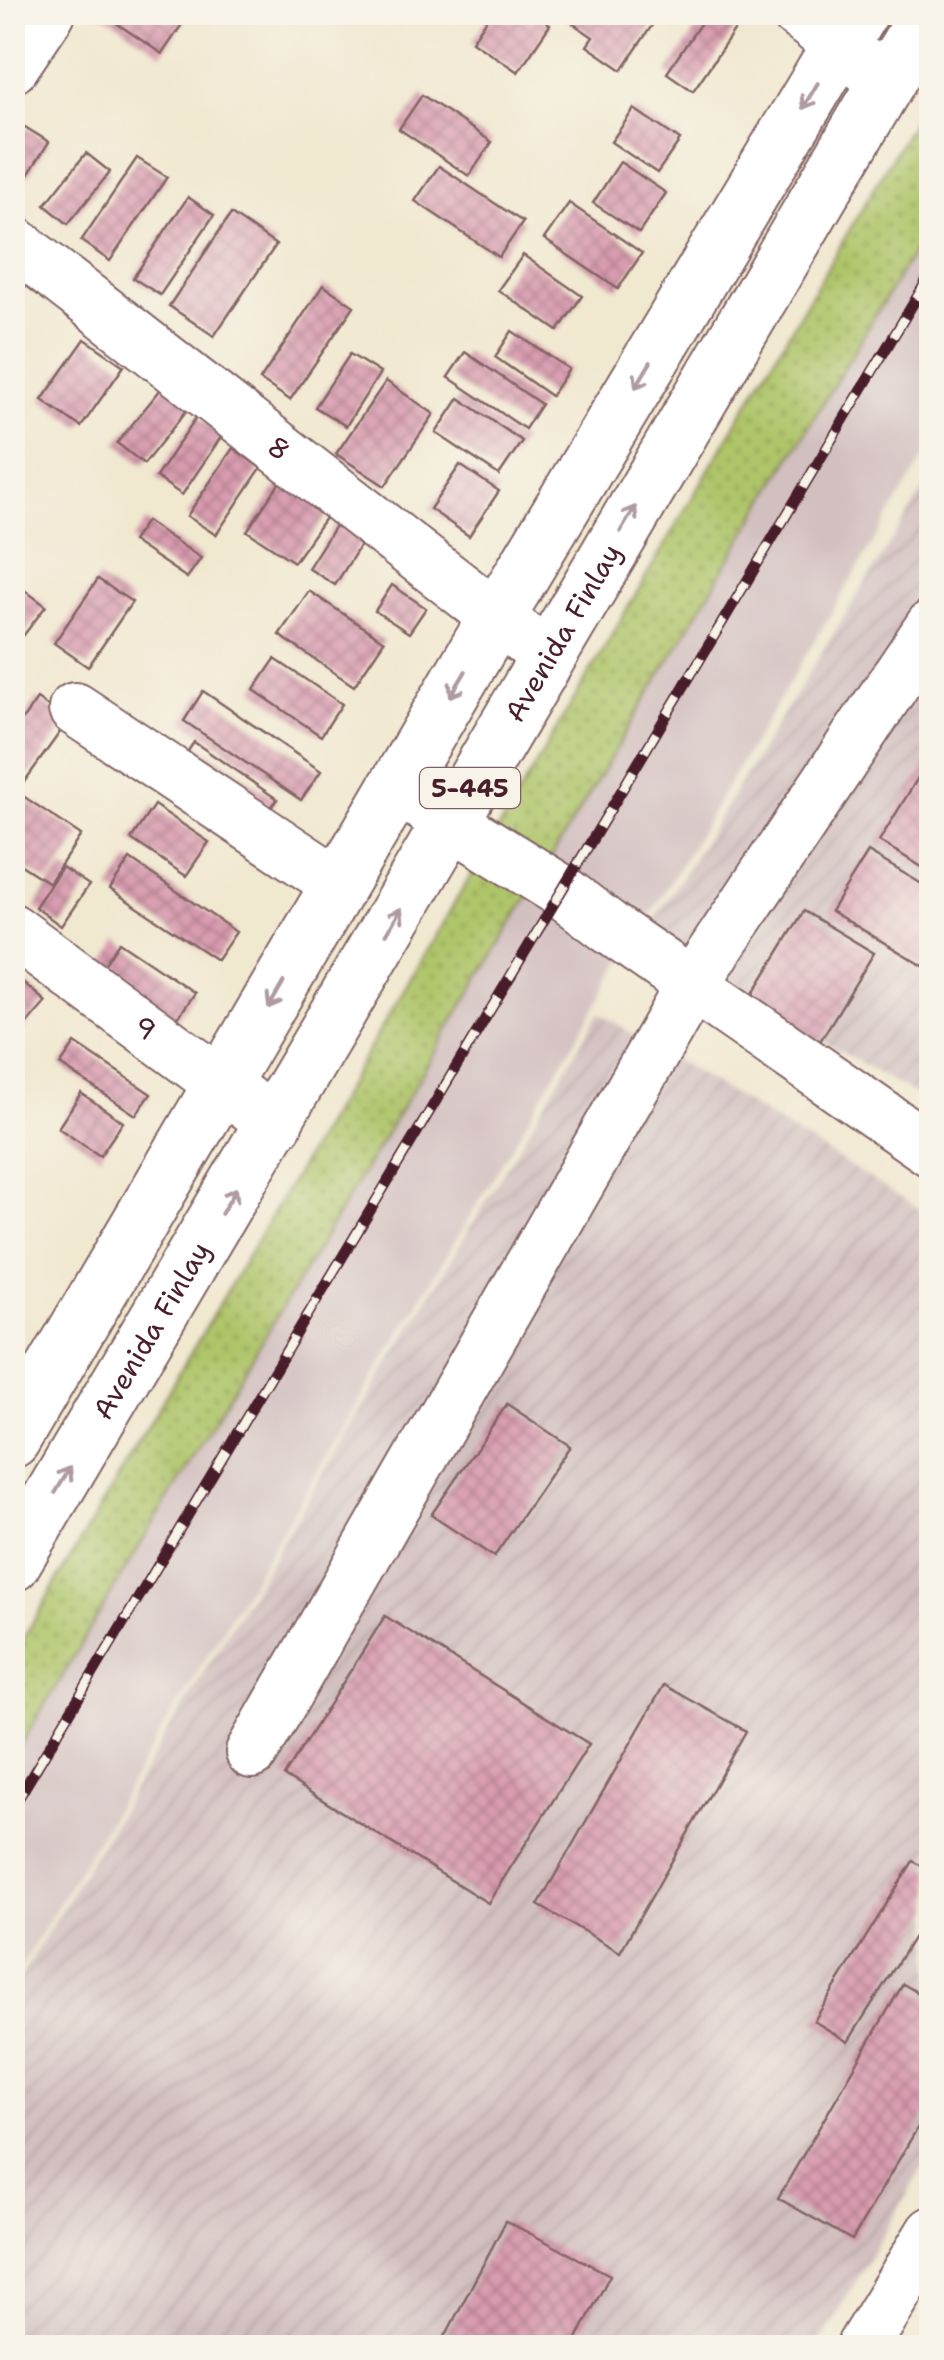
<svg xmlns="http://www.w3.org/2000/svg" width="944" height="2360" viewBox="0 0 944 2360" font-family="'Shantell Sans',sans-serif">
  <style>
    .industrial { fill: url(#industrial-furrows) }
    .railway { fill: #d2bfc0 }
    .grass { fill: url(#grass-dots); stroke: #7c724a; stroke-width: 2.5 }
    .building { fill: url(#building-cross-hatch) }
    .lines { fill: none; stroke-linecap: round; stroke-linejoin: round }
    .minor-casing { stroke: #846565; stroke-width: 56 }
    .highway-casing { stroke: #846565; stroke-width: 59 }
    .minor { stroke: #fff; stroke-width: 52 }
    .highway { stroke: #fff; stroke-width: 55 }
    .rail-casing { stroke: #4a1f2b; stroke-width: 11 }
    .rail { stroke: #f7f3e8; stroke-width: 8; stroke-dasharray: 22; stroke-linecap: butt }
    .oneway { stroke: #ae9aa0 }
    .labels { text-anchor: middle; stroke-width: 9; stroke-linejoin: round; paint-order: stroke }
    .shield { fill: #f7f3e8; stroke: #7e5f64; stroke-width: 2.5 }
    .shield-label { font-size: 25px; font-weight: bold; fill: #4a1f2b }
    .street-label { font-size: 28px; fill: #4a1f2b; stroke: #f7f3e8 }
  </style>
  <defs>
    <pattern id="industrial-furrows" width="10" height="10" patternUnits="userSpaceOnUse" patternTransform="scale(2.5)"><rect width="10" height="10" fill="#d2bfc0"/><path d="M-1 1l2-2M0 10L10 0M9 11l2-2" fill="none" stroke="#b6a4a5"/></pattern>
    <pattern id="grass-dots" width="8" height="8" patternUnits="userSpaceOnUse" patternTransform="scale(2.5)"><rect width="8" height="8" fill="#aec569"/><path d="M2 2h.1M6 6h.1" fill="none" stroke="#909f57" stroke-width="1.8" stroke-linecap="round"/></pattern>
    <pattern id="building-cross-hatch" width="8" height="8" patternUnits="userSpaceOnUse" patternTransform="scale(2.5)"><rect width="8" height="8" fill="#d99cb0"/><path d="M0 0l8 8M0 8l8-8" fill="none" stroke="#b27f8f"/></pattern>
  </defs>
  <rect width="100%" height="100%" fill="#f7f3e8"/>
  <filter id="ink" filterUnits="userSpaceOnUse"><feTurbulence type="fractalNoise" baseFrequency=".01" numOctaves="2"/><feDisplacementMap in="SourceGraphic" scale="20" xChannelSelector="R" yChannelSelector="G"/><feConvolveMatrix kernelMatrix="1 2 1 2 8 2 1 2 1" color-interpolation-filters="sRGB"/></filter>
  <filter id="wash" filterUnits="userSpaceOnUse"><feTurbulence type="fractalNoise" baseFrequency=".0048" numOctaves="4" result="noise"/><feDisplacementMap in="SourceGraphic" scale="40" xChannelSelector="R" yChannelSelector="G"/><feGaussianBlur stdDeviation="2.25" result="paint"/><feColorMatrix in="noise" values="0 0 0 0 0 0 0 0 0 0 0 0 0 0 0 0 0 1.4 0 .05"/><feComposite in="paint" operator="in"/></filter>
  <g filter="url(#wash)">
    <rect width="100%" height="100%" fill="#f1e8d0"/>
    <!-- industrial -->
    <g class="industrial">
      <polygon points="931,478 931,1104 644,937"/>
      <polygon points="599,1013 931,1216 931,2153 817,2347 13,2347 12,1991"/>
    </g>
    <!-- railway -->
    <polygon class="railway" points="931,222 931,446 13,1980 13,1758"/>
    <!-- grass -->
    <polygon class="grass" points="931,91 931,222 13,1758 13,1656"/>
    <g id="blocks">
      <!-- building -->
      <g class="building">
        <polygon points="100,12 187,12 189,14 162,54"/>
        <polygon points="492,12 531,12 550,25 518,72 472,41"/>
        <polygon points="556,12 661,12 622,70 587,46 593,37"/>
        <polygon points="708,12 729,12 741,21 693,91 667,73"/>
        <polygon points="422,95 492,142 469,176 399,129"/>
        <polygon points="634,109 680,140 657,173 611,142"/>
        <polygon points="12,119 49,142 18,191 12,188"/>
        <polygon points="86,153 110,172 68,224 45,205"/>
        <polygon points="137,158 167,177 110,261 81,241"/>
        <polygon points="620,162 666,193 639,233 593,203"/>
        <polygon points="439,166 523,222 499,257 415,201"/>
        <polygon points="188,197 214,215 160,295 133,278"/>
        <polygon points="569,203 642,253 618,289 544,239"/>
        <polygon points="231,214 276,245 214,336 169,306"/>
        <polygon points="523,255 582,296 558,331 498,290"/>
        <polygon points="323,285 354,306 290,400 260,380"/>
        <polygon points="512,331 569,369 551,396 495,357"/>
        <polygon points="85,339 124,366 81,427 42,400"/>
        <polygon points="465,352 541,404 525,429 448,377"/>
        <polygon points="350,354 380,373 346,426 315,407"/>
        <polygon points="386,381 434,414 385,486 336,454"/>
        <polygon points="165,384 191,405 144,464 117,443"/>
        <polygon points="459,398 522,441 499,475 436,433"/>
        <polygon points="197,416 223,434 182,495 156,477"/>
        <polygon points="233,448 261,468 216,535 187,516"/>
        <polygon points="460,465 499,491 469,536 430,509"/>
        <polygon points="284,476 332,508 294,562 247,531"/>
        <polygon points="146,521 201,558 187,578 132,541"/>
        <polygon points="338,521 365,538 335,585 308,568"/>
        <polygon points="98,579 132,602 88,667 54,643"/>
        <polygon points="12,581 46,606 20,640 12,634"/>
        <polygon points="392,585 426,608 409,633 375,611"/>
        <polygon points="309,591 384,641 354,686 279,635"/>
        <polygon points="275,659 342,704 321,736 254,690"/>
        <polygon points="203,691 321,771 301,800 184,721"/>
        <polygon points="37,699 68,721 17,792 81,835 49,883 12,859 12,734"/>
        <polygon points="194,742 277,799 261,822 178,766"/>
        <polygon points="932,755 932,873 879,841"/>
        <polygon points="154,805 209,842 186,876 131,839"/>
        <polygon points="868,852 932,890 932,971 831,911"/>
        <polygon points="130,859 236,932 217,960 110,889"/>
        <polygon points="62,867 89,885 61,926 35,907"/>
        <polygon points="804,911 874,953 819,1043 749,1000"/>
        <polygon points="119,942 195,993 175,1022 100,971"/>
        <polygon points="12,973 46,1002 12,1041"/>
        <polygon points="75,1043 151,1094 136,1115 60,1065"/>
        <polygon points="81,1093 123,1122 100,1156 58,1128"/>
        <polygon points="507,1404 570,1446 494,1557 431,1515"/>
        <polygon points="385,1616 589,1744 488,1903 284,1776"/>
        <polygon points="664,1685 746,1731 620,1952 538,1905"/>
        <polygon points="913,1861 932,1872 932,1908 848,2042 814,2021"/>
        <polygon points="903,1984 932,2001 932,2103 852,2240 778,2198"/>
        <polygon points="506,2221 610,2275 572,2348 439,2348"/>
      </g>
    </g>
  </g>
  <g filter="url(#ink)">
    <use href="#blocks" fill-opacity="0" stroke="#846565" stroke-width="2.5"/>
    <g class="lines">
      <defs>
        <g id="minor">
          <polyline points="797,12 887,83"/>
          <polyline points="12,67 49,12"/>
          <path id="s1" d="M 12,241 L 547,656"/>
          <polyline points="75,709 340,885"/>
          <polyline points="396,788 560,890 610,928 932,1151"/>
          <path id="s2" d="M 12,930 L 276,1124"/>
          <polyline points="252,1752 692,985 932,626"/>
          <polyline points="862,2348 932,2233"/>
        </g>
        <g id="highway">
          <polyline points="12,1440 496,618 860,12"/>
          <path id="s3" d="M 12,1564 C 321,1048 622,529 928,12"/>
        </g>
      </defs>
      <!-- minor casing -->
      <use href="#minor" class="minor-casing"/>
      <!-- highway casing -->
      <use href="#highway" class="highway-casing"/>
      <!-- minor -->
      <use href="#minor" class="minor"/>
      <!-- highway -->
      <use href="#highway" class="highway"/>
      <defs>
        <polyline id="rail" points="12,1809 932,272"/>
      </defs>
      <!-- rail casing -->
      <use href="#rail" class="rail-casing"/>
      <!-- rail -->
      <use href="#rail" class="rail"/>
    </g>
    <!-- one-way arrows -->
    <defs><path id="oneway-shaft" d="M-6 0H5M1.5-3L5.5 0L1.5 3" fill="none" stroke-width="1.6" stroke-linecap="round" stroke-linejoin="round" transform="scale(2.5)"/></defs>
    <g class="oneway">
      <use href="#oneway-shaft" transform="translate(810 96) rotate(121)"/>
      <use href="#oneway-shaft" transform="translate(643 375) rotate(121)"/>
      <use href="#oneway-shaft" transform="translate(628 519) rotate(-59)"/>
      <use href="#oneway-shaft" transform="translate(458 684) rotate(121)"/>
      <use href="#oneway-shaft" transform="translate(394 921) rotate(-60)"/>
      <use href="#oneway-shaft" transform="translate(276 995) rotate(120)"/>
      <use href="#oneway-shaft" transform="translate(229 1201) rotate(-59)"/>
      <use href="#oneway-shaft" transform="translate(63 1480) rotate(-59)"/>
    </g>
  </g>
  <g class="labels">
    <!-- shield labels -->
    <rect class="shield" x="420" y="768" width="100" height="40" rx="8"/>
    <g class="shield-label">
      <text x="470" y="797">5-445</text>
    </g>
    <!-- street labels -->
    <g class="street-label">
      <text dy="10" stroke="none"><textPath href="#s1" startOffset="338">8</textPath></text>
      <text dy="10" stroke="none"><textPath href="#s3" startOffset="1082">Avenida Finlay</textPath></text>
      <text dy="10" stroke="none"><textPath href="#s2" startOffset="165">9</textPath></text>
      <text dy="10" stroke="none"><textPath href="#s3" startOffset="272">Avenida Finlay</textPath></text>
    </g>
  </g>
  <!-- margin -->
  <rect width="944" height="2360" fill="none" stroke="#f7f3e8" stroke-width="50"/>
</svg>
